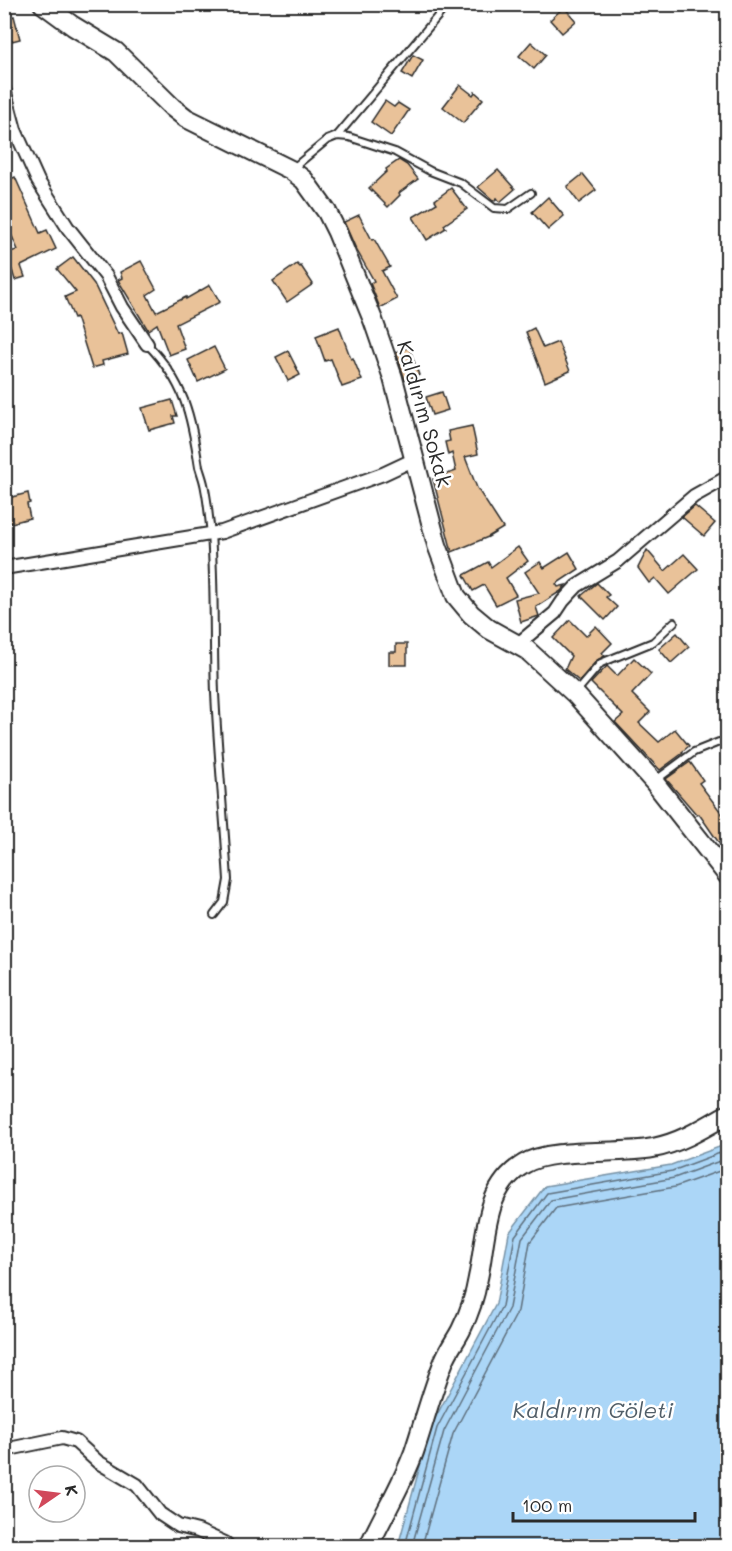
<svg xmlns="http://www.w3.org/2000/svg" width="732" height="1551" viewBox="0 0 732 1551" font-family="Mali,sans-serif">
  <style>
    .water { fill: #abd6f7; stroke: #7892a5; stroke-width: 1.5 }
    .lines { fill: none; stroke-linecap: round; stroke-linejoin: round }
    .shore { stroke: #5e6f7d; stroke-width: 1.5 }
    .building { fill: #e9c299; stroke: #2b2b2b; stroke-width: 1.5 }
    .lane-casing { stroke: #2b2b2b; stroke-width: 10 }
    .street-casing { stroke: #2b2b2b; stroke-width: 16 }
    .secondary-casing { stroke: #2b2b2b; stroke-width: 22 }
    .lane { stroke: #fff; stroke-width: 6 }
    .street { stroke: #fff; stroke-width: 12 }
    .secondary { stroke: #fff; stroke-width: 18 }
    .labels { text-anchor: middle; stroke-width: 5; stroke-linejoin: round; paint-order: stroke }
    .street-label { font-size: 21px; fill: #2b2b2b; stroke: #fff }
    .water-label { font-size: 22px; font-style: italic; fill: #515e68; stroke: #fff }
  </style>
  <rect width="100%" height="100%" fill="#fff"/>
  <filter id="ink" filterUnits="userSpaceOnUse"><feTurbulence type="fractalNoise" baseFrequency=".0167" numOctaves="2"/><feDisplacementMap in="SourceGraphic" scale="12" xChannelSelector="R" yChannelSelector="G"/><feConvolveMatrix kernelMatrix="1 2 1 2 8 2 1 2 1" color-interpolation-filters="sRGB"/></filter>
  <g filter="url(#ink)">
    <!-- water -->
    <polygon class="water" points="727,1144 727,1546 398,1546 431,1426 496,1304 509,1233 545,1186 671,1165"/>
    <g class="lines">
      <!-- shore -->
      <g class="shore">
        <polyline points="405,1546 437,1428 502,1306 515,1236 547,1193 672,1171 728,1150"/>
        <polyline points="412,1546 444,1431 509,1308 522,1238 551,1200 674,1178 728,1158"/>
        <polyline points="422,1546 453,1434 518,1311 530,1242 556,1208 675,1187 728,1168"/>
      </g>
    </g>
    <!-- building -->
    <g class="building">
      <polygon points="564,7 576,21 562,33 550,20"/>
      <polygon points="14,16 20,39 4,43 4,19"/>
      <polygon points="531,42 546,55 534,69 519,56"/>
      <polygon points="413,55 423,60 412,79 402,73"/>
      <polygon points="460,85 473,95 475,92 483,99 463,123 443,107"/>
      <polygon points="385,101 394,107 398,103 409,110 391,136 371,122"/>
      <polygon points="399,160 407,165 418,179 399,193 400,195 388,207 369,188 387,171 386,169"/>
      <polygon points="498,170 515,189 500,202 497,198 494,201 478,187"/>
      <polygon points="583,174 596,190 579,203 567,187"/>
      <polygon points="15,177 40,233 47,230 56,249 21,266 25,277 15,280 12,270 4,272 4,253 18,250 4,218 4,182"/>
      <polygon points="451,188 467,209 444,225 446,228 427,240 413,217 437,203 435,200"/>
      <polygon points="548,197 564,216 548,230 532,212"/>
      <polygon points="359,215 372,240 374,239 390,267 382,271 397,299 380,308 370,283 374,281 356,249 344,222"/>
      <polygon points="73,257 94,284 118,334 122,333 128,354 102,361 103,365 92,368 76,317 74,318 65,297 76,292 57,269"/>
      <polygon points="141,261 156,289 147,295 156,312 186,297 186,299 210,285 220,302 176,324 185,349 169,355 157,324 148,330 118,280 122,278 120,272"/>
      <polygon points="297,264 300,267 301,266 313,284 287,302 273,281"/>
      <polygon points="339,327 351,359 353,358 362,380 342,387 331,359 325,361 316,336"/>
      <polygon points="534,328 543,348 558,342 570,371 545,382 526,332"/>
      <polygon points="214,347 225,369 198,382 188,360"/>
      <polygon points="409,347 419,375 405,380 396,352"/>
      <polygon points="288,351 300,375 288,381 276,357"/>
      <polygon points="442,392 448,410 432,415 426,397"/>
      <polygon points="172,400 177,416 173,416 175,423 149,430 142,408"/>
      <polygon points="472,426 478,454 465,457 477,488 503,528 488,537 452,552 433,479 456,471 452,453 448,455 445,442 450,441 448,431"/>
      <polygon points="28,493 30,503 27,504 30,518 4,525 4,499"/>
      <polygon points="695,506 715,523 704,536 682,517"/>
      <polygon points="518,547 528,561 506,578 516,595 496,605 484,585 473,591 464,575 488,562 491,567"/>
      <polygon points="647,550 665,571 684,554 698,569 669,594 655,578 649,583 638,568"/>
      <polygon points="569,552 579,569 556,584 558,587 566,585 561,591 536,607 539,616 521,622 515,599 539,593 525,572 540,562 544,568"/>
      <polygon points="597,583 609,595 606,597 617,607 605,620 581,596"/>
      <polygon points="570,620 586,636 596,626 612,643 602,653 605,656 597,660 579,681 565,669 571,656 553,638"/>
      <polygon points="677,633 689,647 671,663 659,649"/>
      <polygon points="396,644 407,644 407,665 389,665 389,652 396,652"/>
      <polygon points="634,658 651,674 632,694 650,712 639,723 659,742 675,729 689,746 682,752 683,753 660,770 615,722 623,715 591,683 607,666 617,676"/>
      <polygon points="690,762 703,780 699,783 723,815 728,812 728,856 699,814 697,815 666,779"/>
    </g>
    <g class="lines">
      <defs>
        <g id="lane">
          <polyline points="337,136 448,4"/>
          <polyline points="292,169 327,140 337,136 349,137 395,152 430,171 461,183 494,208 508,209 531,193"/>
          <path d="M 147,344 C 185,383 191,415 199,467 C 201,474 204,481 205,489 C 208,503 209,519 211,534 C 215,587 213,640 215,693 C 218,755 224,817 228,880 L 224,902 L 214,915"/>
          <polyline points="577,691 601,663 653,642 674,622"/>
          <polyline points="656,780 694,752 719,742"/>
        </g>
        <g id="street">
          <polyline points="4,89 15,130 38,181 68,228 106,276 122,307 147,344"/>
          <polyline points="4,568 222,532 383,474 415,459"/>
          <polyline points="518,644 555,613 563,601 577,586 618,561 694,496 728,477"/>
          <polyline points="4,1450 62,1438 76,1442 98,1462 137,1485 160,1514 178,1526 198,1531 225,1543 228,1546"/>
        </g>
        <g id="secondary">
          <polyline points="43,4 73,26 116,52 172,107 186,118 291,170 304,180 327,212 337,232 373,320 393,378 437,545 456,596 471,614 489,629 527,650 575,694 654,782 728,876"/>
          <path d="M 369,1546 C 383,1515 402,1485 414,1452 C 424,1422 432,1391 444,1361 C 448,1350 456,1340 461,1330 C 469,1314 475,1296 478,1278 C 487,1238 483,1188 524,1164 C 552,1147 618,1155 653,1148 C 680,1143 704,1128 728,1114"/>
        </g>
      </defs>
      <!-- lane casing -->
      <use href="#lane" class="lane-casing"/>
      <!-- street casing -->
      <use href="#street" class="street-casing"/>
      <!-- secondary casing -->
      <use href="#secondary" class="secondary-casing"/>
      <!-- lane -->
      <use href="#lane" class="lane"/>
      <!-- street -->
      <use href="#street" class="street"/>
      <!-- secondary -->
      <use href="#secondary" class="secondary"/>
    </g>
  </g>
  <g class="labels">
    <!-- street labels -->
    <g class="street-label">
      <text transform="translate(424 414) rotate(74)" y="7">Kaldırım Sokak</text>
    </g>
    <!-- water labels -->
    <g class="water-label">
      <text x="593" y="1418">Kaldırım Göleti</text>
    </g>
  </g>
  <!-- margin -->
  <rect width="732" height="1551" fill="none" stroke="#fff" stroke-width="24"/>
  <rect x="12" y="12" width="708" height="1527" fill="none" stroke="#2b2b2b" stroke-width="2" filter="url(#ink)"/>
  <!-- north arrow -->
  <g transform="translate(57 1494) rotate(76)"><circle r="28" fill="#ffffff" stroke="#aaaaaa" stroke-width="1.5"/>
  <path d="M0-4.5L10 22L0 15L-10 22Z" fill="#d1495b"/>
  <text y="-9" font-size="16" font-weight="bold" text-anchor="middle" fill="#2b2b2b">K</text>
  </g>
  <!-- scale -->
  <path d="M513 1512v9h182v-9" fill="none" stroke="#2b2b2b" stroke-width="3"/>
  <text x="522" y="1512" font-size="18" fill="#2b2b2b" stroke="#ffffff" stroke-width="4.5" paint-order="stroke">100 m</text>
</svg>
